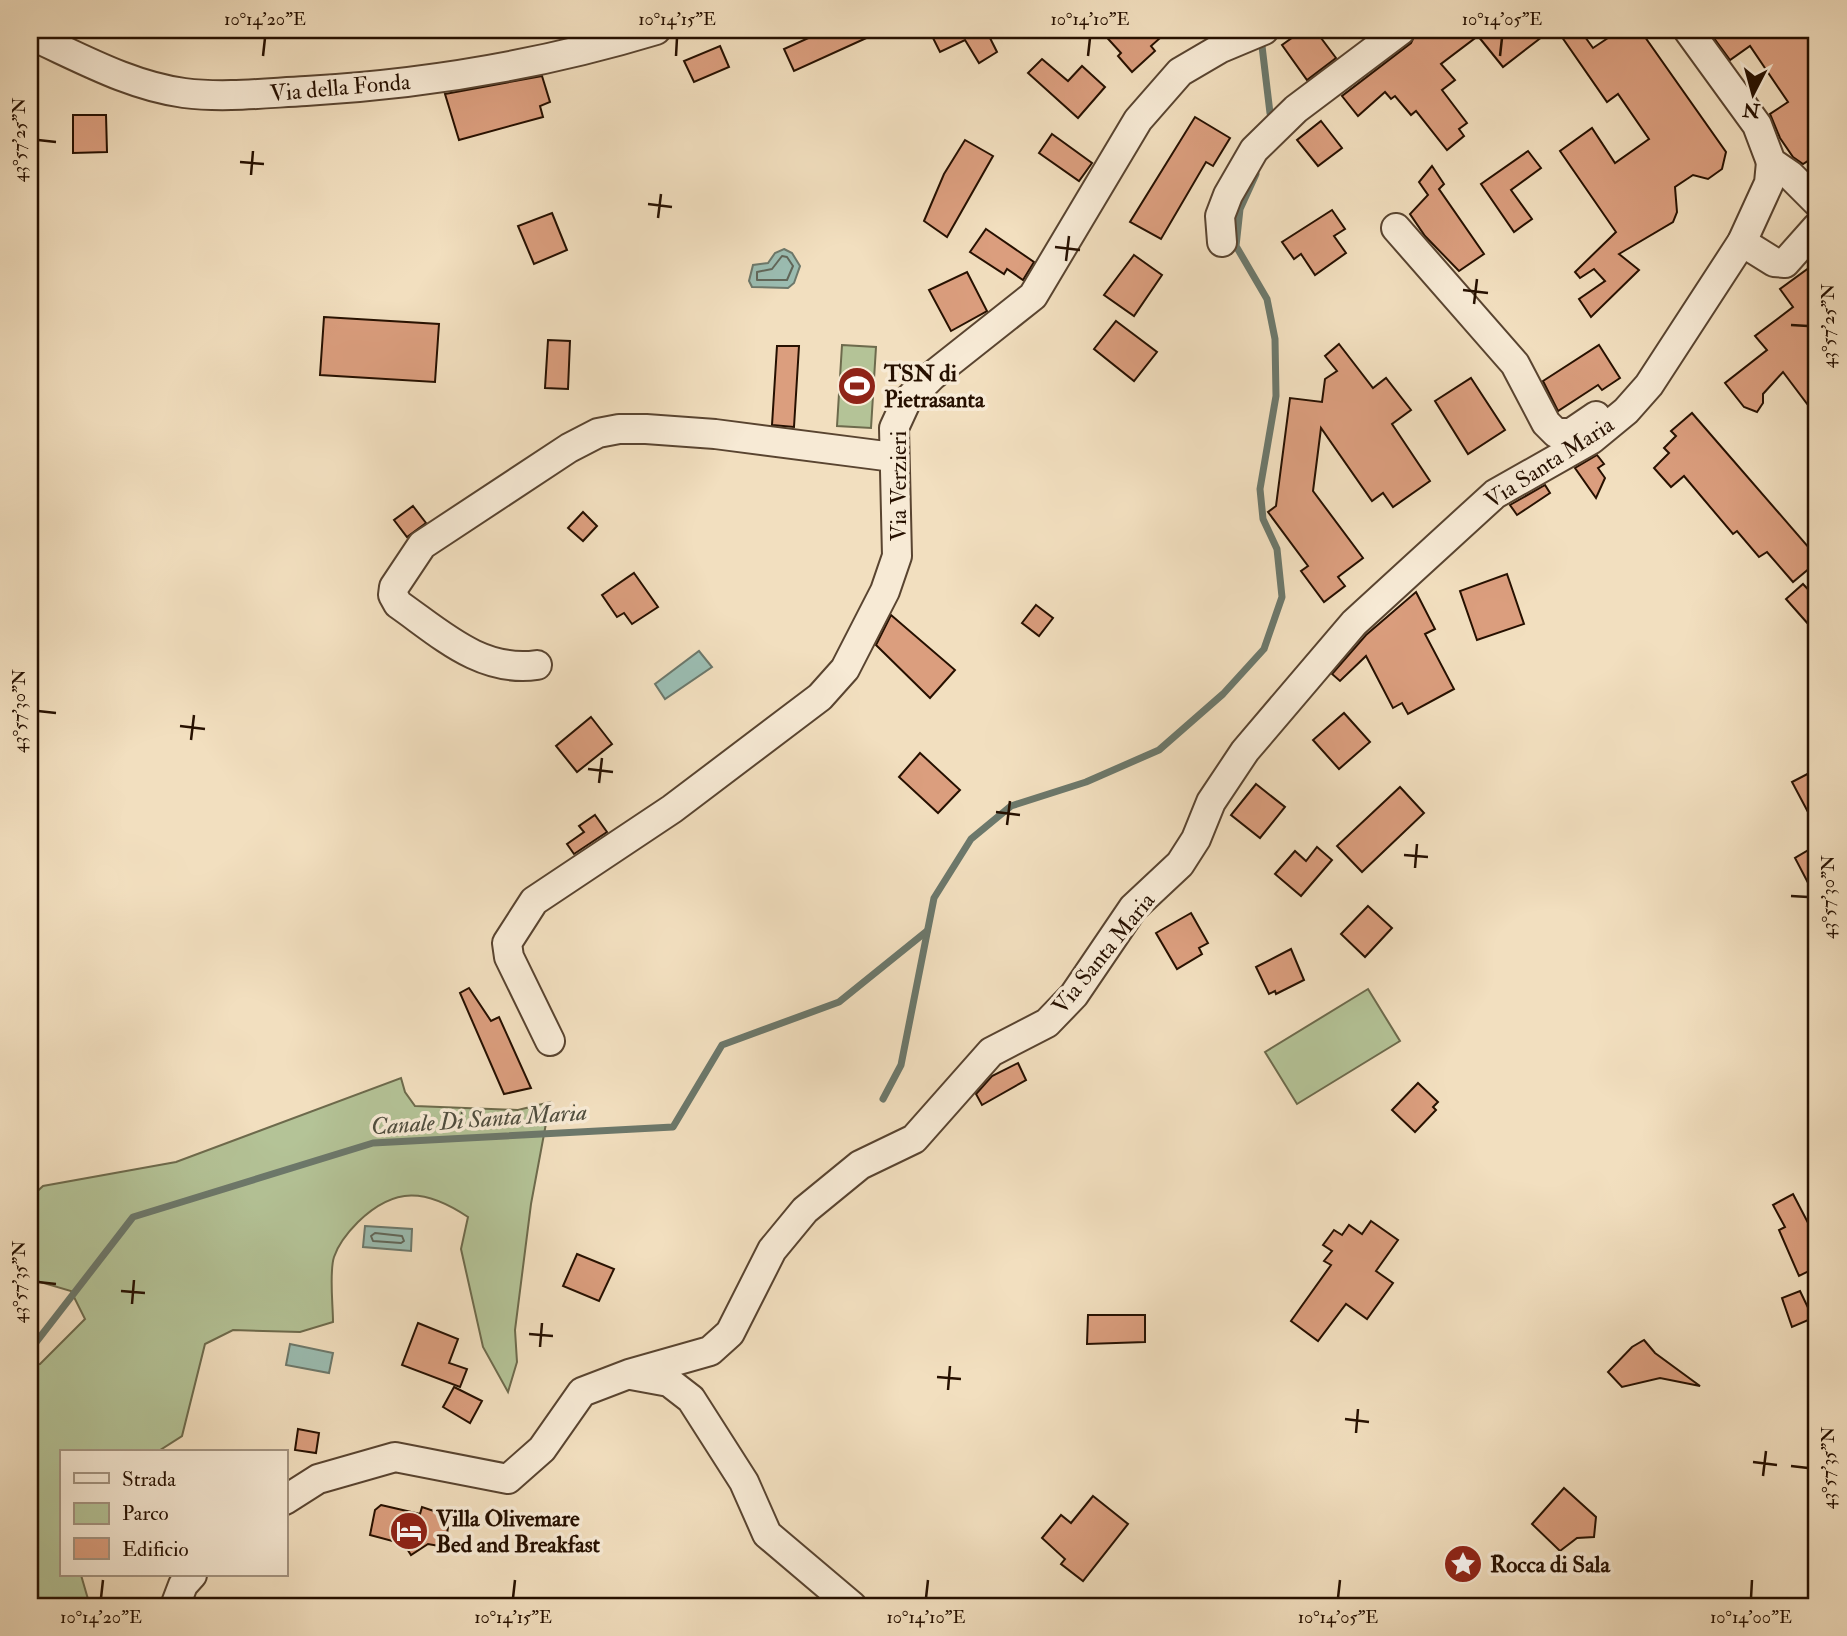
<svg xmlns="http://www.w3.org/2000/svg" width="1847" height="1636" viewBox="0 0 1847 1636" font-family="'IM FELL Double Pica',serif">
  <style>
    .green { fill: #b4c397; stroke: #6d6a4c; stroke-width: 2 }
    .water { fill: #9bbdb2; stroke: #6c786b; stroke-width: 2 }
    .lines { fill: none; stroke-linecap: round; stroke-linejoin: round }
    .shore { stroke: #606659; stroke-width: 2 }
    .stream { stroke: #6c786b; stroke-width: 7 }
    .building { fill: #db9e7e; stroke: #261000; stroke-width: 2 }
    .minor-casing { stroke: #594430; stroke-width: 32 }
    .minor { stroke: #f7ead5; stroke-width: 28 }
    .ticks { fill: none; stroke: #261000; stroke-width: 2.5 }
    .labels { text-anchor: middle; stroke-width: 7; stroke-linejoin: round; paint-order: stroke }
    .street-label { font-size: 23px; fill: #261000; stroke: #f7ead5 }
    .poi-label { font-size: 23px; font-weight: bold; fill: #261000; stroke: #f7ead5; text-anchor: start }
    .water-label { font-size: 24px; font-style: italic; fill: #4f4d3e; stroke: #f7ead5 }
    .neatline { fill: none; stroke: #261000; stroke-width: 2.5 }
    .ticks-label { font-size: 18px; text-anchor: middle; fill: #261000 }
  </style>
  <rect width="100%" height="100%" fill="#f2dfbf"/>
  <filter id="stains"><feTurbulence type="fractalNoise" baseFrequency=".00286" numOctaves="4"/><feColorMatrix values="0 0 0 0 .2 0 0 0 0 .09 0 0 0 0 .02 0 0 0 .5 -.17"/></filter>
  <radialGradient id="worn" r=".72"><stop offset=".6" stop-color="#630" stop-opacity="0"/><stop offset="1" stop-color="#630" stop-opacity=".3"/></radialGradient>
  <!-- green -->
  <g class="green">
    <polygon points="842,345 876,347 871,428 837,426"/>
    <polygon points="1368,989 1400,1041 1297,1104 1265,1052"/>
    <path d="M 401,1078 L 405,1092 L 415,1106 L 518,1110 L 550,1102 L 531,1204 L 515,1330 L 517,1362 L 508,1392 L 483,1347 L 461,1249 L 468,1217 C 426,1189 395,1186 358,1222 C 349,1231 338,1245 334,1257 C 329,1272 333,1305 333,1322 L 300,1332 L 233,1330 L 205,1344 L 182,1436 L 157,1452 L 61,1452 L 61,1575 L 81,1575 L 90,1606 L 34,1606 L 30,1599 L 30,1365 L 40,1364 L 85,1319 L 71,1291 L 30,1279 L 30,1198 L 43,1186 L 176,1162 Z"/>
  </g>
  <!-- water -->
  <g class="water">
    <polygon points="784,249 792,253 800,266 794,283 788,288 752,287 749,281 753,265 768,263 775,253"/>
    <polygon points="699,651 712,667 665,699 655,684"/>
    <polygon points="365,1226 412,1229 411,1251 363,1247"/>
    <polygon points="290,1344 333,1353 329,1373 286,1365"/>
  </g>
  <g class="lines">
    <!-- shore -->
    <g class="shore">
      <polygon points="782,256 787,257 793,266 787,280 757,280 757,272 772,269"/>
      <polygon points="375,1233 402,1236 404,1241 401,1243 373,1241 371,1236"/>
    </g>
    <!-- stream -->
    <g class="stream">
      <polyline points="1262,46 1270,113"/>
      <polyline points="883,1099 901,1065 934,898 971,839 1011,806 1086,782 1159,750 1223,694 1264,649 1282,597 1277,549 1263,519 1260,489 1276,396 1275,339 1267,299 1236,246 1240,209 1256,174"/>
      <polyline points="30,1350 133,1217 373,1143 673,1127 722,1045 839,1002 927,931"/>
    </g>
  </g>
  <!-- building -->
  <g class="building">
    <polygon points="826,30 884,30 794,71 784,49"/>
    <polygon points="929,30 986,30 997,52 979,63 965,40 940,52"/>
    <polygon points="1100,30 1169,30 1151,46 1155,51 1132,72 1118,56 1121,53"/>
    <polygon points="1303,30 1315,30 1336,58 1307,80 1282,45"/>
    <polygon points="1417,30 1551,30 1503,67 1478,36 1441,64 1455,80 1442,90 1467,123 1459,129 1464,136 1447,150 1416,111 1411,115 1395,96 1391,99 1385,92 1358,116 1342,96 1411,43"/>
    <polygon points="1557,30 1580,30 1593,48 1620,30 1640,30 1726,152 1722,169 1708,179 1693,175 1675,187 1677,212 1673,222 1619,254 1639,270 1591,317 1579,299 1605,281 1594,269 1580,278 1575,272 1616,232 1560,151 1592,128 1615,163 1649,139 1618,94 1607,102"/>
    <polygon points="1708,30 1817,30 1817,155 1803,164 1793,157 1780,138 1770,114 1788,102 1750,46 1730,60"/>
    <polygon points="720,46 729,67 694,82 684,61"/>
    <polygon points="1042,59 1068,81 1082,66 1105,87 1078,118 1028,73"/>
    <polygon points="542,76 550,102 540,106 543,117 459,140 445,94"/>
    <polygon points="73,115 106,115 107,152 73,153"/>
    <polygon points="1195,117 1230,138 1213,166 1206,162 1161,239 1130,222"/>
    <polygon points="1321,121 1342,148 1318,166 1297,140"/>
    <polygon points="1052,134 1092,163 1079,181 1039,153"/>
    <polygon points="965,140 993,156 947,237 924,221 944,174"/>
    <polygon points="1528,151 1541,168 1511,190 1532,219 1514,232 1481,184"/>
    <polygon points="1432,166 1444,184 1439,189 1484,254 1459,271 1425,236 1410,214 1428,195 1419,182"/>
    <polygon points="1332,210 1345,229 1334,236 1346,253 1315,275 1301,254 1294,259 1282,242"/>
    <polygon points="552,213 567,250 534,264 518,226"/>
    <polygon points="986,229 1034,262 1023,280 1007,269 1004,274 970,252"/>
    <polygon points="1134,255 1162,275 1134,316 1104,295"/>
    <polygon points="1817,262 1817,417 1783,372 1763,394 1763,403 1757,412 1744,407 1725,383 1767,350 1755,336 1793,307 1780,289"/>
    <polygon points="967,272 987,311 951,331 929,290"/>
    <polygon points="324,317 439,324 435,382 320,375"/>
    <polygon points="1116,321 1157,352 1134,381 1094,349"/>
    <polygon points="548,340 570,341 568,389 545,388"/>
    <polygon points="1339,344 1373,388 1386,378 1411,410 1392,424 1430,481 1393,507 1383,493 1372,501 1321,428 1313,491 1363,558 1338,577 1345,586 1324,602 1301,571 1308,566 1268,512 1276,506 1290,398 1322,402 1325,379 1337,371 1325,356"/>
    <polygon points="1599,345 1620,378 1602,390 1598,385 1558,411 1543,381"/>
    <polygon points="777,346 799,346 794,427 772,425"/>
    <polygon points="1471,378 1505,430 1468,454 1435,401"/>
    <polygon points="1692,413 1817,557 1817,562 1793,582 1767,552 1759,557 1737,531 1733,534 1684,476 1671,487 1654,468 1669,453 1664,448 1676,436 1671,431"/>
    <polygon points="1597,455 1604,464 1598,468 1605,478 1596,498 1575,468"/>
    <polygon points="1545,485 1550,493 1517,515 1510,505"/>
    <polygon points="413,506 426,523 407,537 394,520"/>
    <polygon points="583,512 597,526 583,541 568,528"/>
    <polygon points="634,573 658,607 632,624 624,613 617,617 602,595"/>
    <polygon points="1507,574 1524,624 1477,640 1460,591"/>
    <polygon points="1803,584 1817,599 1817,634 1786,599"/>
    <polygon points="1416,592 1435,629 1425,634 1454,689 1408,714 1402,703 1393,708 1366,656 1340,681 1332,674 1366,635"/>
    <polygon points="1036,605 1053,618 1039,636 1022,623"/>
    <polygon points="891,615 955,670 930,698 876,645"/>
    <polygon points="1344,713 1370,742 1339,769 1313,740"/>
    <polygon points="591,717 612,744 577,772 556,746"/>
    <polygon points="920,753 960,790 938,813 899,777"/>
    <polygon points="1817,769 1817,829 1792,782"/>
    <polygon points="1256,784 1285,807 1260,838 1231,815"/>
    <polygon points="1400,787 1424,813 1362,872 1337,846"/>
    <polygon points="595,815 607,832 574,854 567,844 584,832 579,826"/>
    <polygon points="1817,845 1817,900 1795,858"/>
    <polygon points="1317,847 1332,860 1301,896 1275,874 1295,851 1306,861"/>
    <polygon points="1368,906 1392,928 1365,957 1341,934"/>
    <polygon points="1191,913 1208,943 1199,948 1202,954 1177,969 1156,933"/>
    <polygon points="1291,949 1304,980 1276,994 1275,991 1269,994 1256,967"/>
    <polygon points="469,988 491,1021 499,1017 531,1088 504,1094 460,993"/>
    <polygon points="1018,1063 1026,1080 982,1105 976,1094 992,1076"/>
    <polygon points="1418,1083 1438,1102 1433,1107 1436,1110 1415,1132 1392,1110"/>
    <polygon points="1793,1194 1817,1240 1817,1267 1799,1276 1779,1230 1785,1227 1773,1205"/>
    <polygon points="1371,1221 1398,1240 1376,1271 1393,1283 1367,1319 1346,1304 1318,1341 1291,1321 1331,1265 1324,1261 1332,1251 1323,1245 1334,1230 1342,1235 1349,1225 1362,1234"/>
    <polygon points="577,1254 614,1269 599,1301 563,1286"/>
    <polygon points="1800,1291 1813,1318 1792,1327 1782,1298"/>
    <polygon points="1088,1315 1145,1315 1145,1342 1087,1344"/>
    <polygon points="418,1323 458,1339 449,1363 467,1369 460,1387 402,1365"/>
    <polygon points="1644,1340 1655,1353 1700,1386 1660,1378 1622,1387 1608,1372 1632,1347"/>
    <polygon points="454,1387 482,1401 470,1423 443,1407"/>
    <polygon points="298,1429 319,1433 316,1453 295,1450"/>
    <polygon points="1564,1488 1596,1517 1594,1537 1577,1538 1560,1551 1532,1524"/>
    <polygon points="1093,1496 1128,1524 1083,1581 1061,1564 1065,1559 1042,1538 1061,1515 1071,1523"/>
    <polygon points="381,1505 420,1514 422,1507 443,1514 448,1527 445,1547 428,1544 411,1555 404,1544 370,1535 375,1510"/>
  </g>
  <g class="lines">
    <defs>
      <g id="minor">
        <polyline points="1688,30 1757,125 1771,162 1790,175 1817,202"/>
        <path d="M 30,35 C 79,57 130,86 184,93 C 224,98 266,93 306,91 C 426,84 541,65 656,30"/>
        <polyline points="1396,228 1515,364 1546,423 1556,433 1571,433 1596,416"/>
        <polyline points="1222,242 1220,216 1228,195 1254,150 1296,109 1401,30"/>
        <polyline points="1742,242 1774,262 1785,263 1817,227"/>
        <path d="M 537,665 C 481,673 441,634 398,604 L 393,595 L 394,587 L 422,545 L 569,448 L 598,433 L 619,429 L 646,429 L 715,434 L 893,457"/>
        <polyline points="550,1041 509,957 507,943 534,901 672,809 820,697 845,669 885,591 897,556 894,428 906,402 932,376 1033,296 1138,120 1180,72 1221,48 1264,30"/>
        <polyline points="631,1375 669,1382 691,1399 744,1482 767,1534 852,1606"/>
        <polyline points="285,1500 318,1479 395,1457 508,1479 542,1449 582,1392 629,1374 710,1351 730,1333 772,1250 805,1210 860,1165 914,1139 991,1052 1047,1023 1074,995 1133,908 1180,864 1196,839 1211,802 1245,751 1354,623 1495,494 1592,439 1626,411 1649,385 1742,242 1769,183 1771,162"/>
        <polyline points="175,1606 183,1585 192,1575"/>
      </g>
    </defs>
    <!-- minor casing -->
    <use href="#minor" class="minor-casing"/>
    <!-- minor -->
    <use href="#minor" class="minor"/>
  </g>
  <!-- ticks -->
  <path class="ticks" d="M 263,56 L 265,38M 676,56 L 677,38M 1088,56 L 1090,38M 1500,56 L 1502,38M 38,140 L 56,142M 240,162 L 264,164M 251,175 L 253,151M 648,204 L 672,207M 658,218 L 661,194M 1055,247 L 1080,250M 1066,261 L 1069,236M 1463,290 L 1488,293M 1474,304 L 1477,279M 1791,325 L 1808,326M 38,711 L 56,713M 180,726 L 205,729M 191,740 L 194,715M 588,769 L 613,772M 599,783 L 602,758M 996,812 L 1020,815M 1007,825 L 1010,801M 1404,855 L 1428,857M 1415,868 L 1417,844M 1791,896 L 1808,897M 38,1282 L 56,1284M 121,1291 L 145,1293M 132,1304 L 134,1280M 529,1334 L 553,1336M 540,1347 L 542,1323M 937,1377 L 961,1379M 948,1390 L 950,1366M 1345,1419 L 1369,1422M 1356,1433 L 1358,1409M 1753,1462 L 1777,1465M 1791,1466 L 1808,1468M 1763,1476 L 1766,1451M 101,1598 L 103,1580M 513,1598 L 515,1580M 926,1598 L 928,1580M 1338,1598 L 1340,1580M 1751,1598 L 1752,1580"/>
  <!-- icons -->
  <defs>
    <symbol id="stadium-disc" viewBox="-11 -11 22 22"><circle r="9.5" fill="#8f2418" stroke="#f7ead5"/><path d="M0-5a6.5 5 0 1 0 0 10a6.5 5 0 1 0 0-10ZM-3.5-1.8h7v3.6h-7Z" fill="#fff"/></symbol>
    <symbol id="hotel-disc" viewBox="-11 -11 22 22"><circle r="9.5" fill="#8f2418" stroke="#f7ead5"/><path d="M-6-4.5h1.5V1H6V5H4.5V3h-9V5H-6ZM-4 0a1.8 1.8 0 1 1 3.6 0ZM.5 0V-2.5h3Q6-2.5 6 0Z" fill="#fff"/></symbol>
    <symbol id="sight-disc" viewBox="-11 -11 22 22"><circle r="9.5" fill="#8f2418" stroke="#f7ead5"/><path d="M0-6L1.8-2.2L6-1.7L2.9 1.2L3.7 5.4L0 3.3L-3.7 5.4L-2.9 1.2L-6-1.7L-1.8-2.2Z" fill="#fff"/></symbol>
  </defs>
  <g fill-rule="evenodd">
    <use href="#stadium-disc" x="835" y="364" width="44" height="44"/>
    <use href="#hotel-disc" x="387" y="1509" width="44" height="44"/>
    <use href="#sight-disc" x="1441" y="1542" width="44" height="44"/>
  </g>
  <g class="labels">
    <!-- street labels -->
    <g class="street-label">
      <text transform="translate(340 87) rotate(-5)" y="8">Via della Fonda</text>
      <text transform="translate(1549 462) rotate(-33)" y="8">Via Santa Maria</text>
      <text transform="translate(898 486) rotate(-90)" y="8">Via Verzieri</text>
      <text transform="translate(1103 953) rotate(-51)" y="8">Via Santa Maria</text>
    </g>
    <!-- poi labels -->
    <g class="poi-label">
      <text x="884" y="381">TSN di<tspan x="884" dy="26">Pietrasanta</tspan></text>
      <text x="436" y="1526">Villa Olivemare<tspan x="436" dy="26">Bed and Breakfast</tspan></text>
      <text x="1490" y="1572">Rocca di Sala</text>
    </g>
    <!-- water labels -->
    <g class="water-label">
      <text transform="translate(479 1119) rotate(-4)" y="8">Canale Di Santa Maria</text>
    </g>
  </g>
  <!-- margin -->
  <rect width="1847" height="1636" fill="none" stroke="#f2dfbf" stroke-width="77"/>
  <!-- legend -->
  <rect x="60" y="1450" width="228" height="126" fill="#f7ead5" stroke="#a39380" stroke-width="2"/>
  <rect x="74" y="1473" width="35" height="10" fill="#f7ead5" stroke="#a39380" stroke-width="2"/>
  <text x="122" y="1486" font-size="21" fill="#261000">Strada</text>
  <rect x="74" y="1503" width="35" height="21" fill="#b4c397" stroke="#a39380" stroke-width="2"/>
  <text x="122" y="1520" font-size="21" fill="#261000">Parco</text>
  <rect x="74" y="1538" width="35" height="21" fill="#db9e7e" stroke="#a39380" stroke-width="2"/>
  <text x="122" y="1556" font-size="21" fill="#261000">Edificio</text>
  <!-- north arrow -->
  <g transform="translate(1753 94) rotate(186)" stroke="#f7ead5" stroke-width="5" paint-order="stroke">
  <path d="M0-5L12 26L0 18L-12 26Z" fill="#261000"/>
  <text y="-10" font-size="19" font-weight="bold" text-anchor="middle" fill="#261000">N</text>
  </g>
  <rect x="38" y="38" width="1770" height="1560" class="neatline"/>
  <g class="ticks-label">
    <text x="265" y="25">10°14'20"E</text>
    <text x="677" y="25">10°14'15"E</text>
    <text x="1090" y="25">10°14'10"E</text>
    <text x="1502" y="25">10°14'05"E</text>
    <text transform="translate(19 140) rotate(-90)" y="6">43°57'25"N</text>
    <text transform="translate(1828 326) rotate(-90)" y="6">43°57'25"N</text>
    <text transform="translate(19 711) rotate(-90)" y="6">43°57'30"N</text>
    <text transform="translate(1828 897) rotate(-90)" y="6">43°57'30"N</text>
    <text transform="translate(19 1282) rotate(-90)" y="6">43°57'35"N</text>
    <text transform="translate(1828 1468) rotate(-90)" y="6">43°57'35"N</text>
    <text x="101" y="1623">10°14'20"E</text>
    <text x="513" y="1623">10°14'15"E</text>
    <text x="926" y="1623">10°14'10"E</text>
    <text x="1338" y="1623">10°14'05"E</text>
    <text x="1751" y="1623">10°14'00"E</text>
  </g>
  <rect width="100%" height="100%" filter="url(#stains)"/>
  <rect width="100%" height="100%" fill="url(#worn)"/>
</svg>
